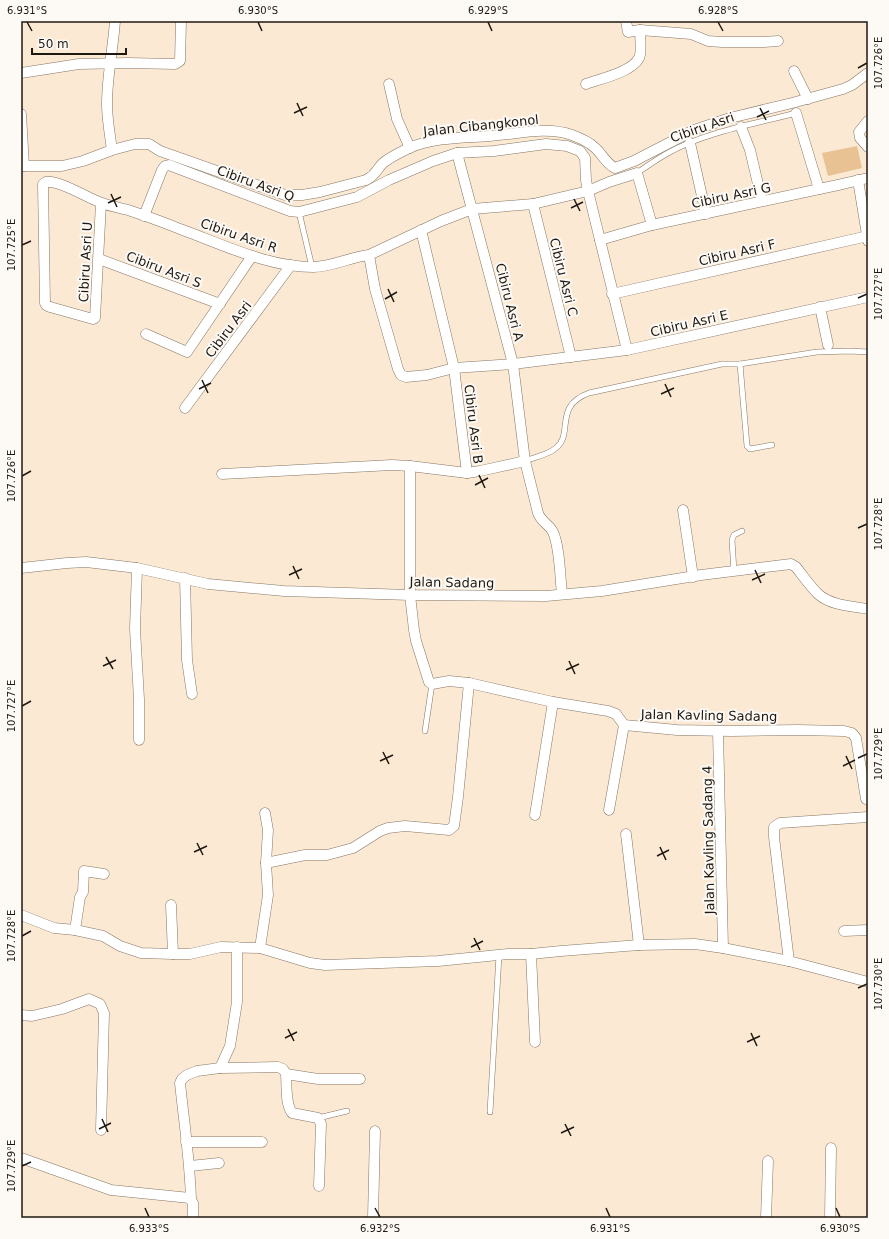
<svg xmlns="http://www.w3.org/2000/svg" width="889" height="1239" viewBox="0 0 889 1239" font-family="'DejaVu Sans',sans-serif">
  <style>
    .green { fill: #e8c293 }
    .lines { fill: none; stroke-linecap: round; stroke-linejoin: round }
    .service-casing { stroke: #867663; stroke-width: 6 }
    .minor-casing { stroke: #867663; stroke-width: 11 }
    .service { stroke: #fff; stroke-width: 5 }
    .minor { stroke: #fff; stroke-width: 10 }
    .ticks { fill: none; stroke: #1f1811; stroke-width: 1.5 }
    .labels { text-anchor: middle; stroke-width: 4; stroke-linejoin: round; paint-order: stroke }
    .street-label { font-size: 13px; fill: #1f1811; stroke: #fdf9f5 }
    .neatline { fill: none; stroke: #1f1811; stroke-width: 1.5 }
    .ticks-label { font-size: 10px; text-anchor: middle; fill: #1f1811 }
  </style>
  <rect width="100%" height="100%" fill="#fbe9d4"/>
  <!-- green -->
  <polygon class="green" points="857,146 862,168 828,176 822,153"/>
  <g class="lines">
    <defs>
      <g id="service">
        <path d="M 637,173 C 647,166 657,159 668,153 C 705,132 755,124 796,113"/>
        <polyline points="299,212 312,267"/>
        <polyline points="740,364 747,446 750,449 772,445"/>
        <path d="M 525,461 C 535,457 548,455 556,448 C 574,434 553,406 589,393 L 722,364 L 740,364 L 817,352 L 850,351 L 868,352"/>
        <polyline points="734,572 732,540 734,535 742,531"/>
        <polyline points="425,731 432,684"/>
        <polyline points="490,1112 499,955"/>
        <polyline points="318,1118 347,1111"/>
      </g>
      <g id="minor">
        <polyline points="626,21 628,32 640,30 691,34 708,41 722,42 764,42 778,41"/>
        <polyline points="794,71 808,99"/>
        <polyline points="21,73 79,64 128,63 175,64 180,61 181,21"/>
        <polyline points="389,84 397,119 410,148"/>
        <path d="M 586,84 C 600,79 632,72 639,58 C 642,53 640,37 640,30"/>
        <polyline points="796,113 819,189"/>
        <polyline points="21,114 24,166"/>
        <polyline points="868,121 859,132 860,138 868,147"/>
        <polyline points="741,127 750,150 762,201"/>
        <polyline points="690,143 706,214"/>
        <path d="M 112,150 C 110,135 107,119 107,104 C 107,76 113,49 115,21"/>
        <path d="M 457,153 L 513,364 L 525,461 L 538,513 C 541,522 549,524 553,532 C 560,548 560,577 562,594"/>
        <path d="M 21,166 L 62,166 L 83,161 L 112,150 L 135,144 L 149,144 L 160,151 L 285,195 L 302,195 L 320,192 L 366,180 C 376,175 376,170 383,163 C 390,157 401,152 409,148 C 434,137 464,138 490,136 C 517,134 547,126 572,135 C 580,138 588,141 594,147 C 602,153 605,163 615,168 L 634,161 L 694,130 L 730,118 L 792,103 L 843,89 L 852,85 L 868,73"/>
        <polyline points="858,180 868,241"/>
        <path d="M 101,203 L 95,318 L 93,319 L 50,307 L 46,305 L 45,303 L 43,184 L 46,182 C 60,180 87,198 102,203 C 110,206 120,208 128,210 C 146,216 163,222 180,229 C 222,244 267,267 313,267 C 332,267 350,257 369,255 L 441,221 L 472,209 L 533,204 L 588,191 L 609,182 L 637,173 L 652,225"/>
        <polyline points="533,204 571,357"/>
        <polyline points="144,216 162,170 165,166 169,165 290,211 299,212 357,197 389,180 433,161 457,153 494,151 546,144 567,146 580,151 585,158 586,180 588,191 627,350"/>
        <polyline points="600,240 652,225 838,185 868,178"/>
        <polyline points="369,255 375,289 398,369 401,375 406,377 427,375 454,368 513,364 627,350 868,297"/>
        <polyline points="99,259 220,304"/>
        <polyline points="612,294 868,236"/>
        <polyline points="820,307 828,345"/>
        <polyline points="146,334 187,352 252,256"/>
        <polyline points="185,408 291,265"/>
        <polyline points="410,466 410,595 414,630 416,641 429,682 432,684 449,681 469,683 553,702 608,711 616,714 624,725 677,730 731,731 798,730 844,731 852,733 856,738 866,799"/>
        <polyline points="467,473 480,471 525,461"/>
        <polyline points="222,474 392,465 410,466 467,473 454,368 421,230"/>
        <polyline points="683,510 693,577"/>
        <path d="M 21,568 L 67,563 L 86,562 L 137,568 L 208,584 L 284,591 L 410,595 L 546,596 L 602,591 L 701,575 L 791,564 L 796,567 C 803,576 810,586 818,594 C 832,606 851,606 868,609"/>
        <polyline points="137,568 135,629 139,699 139,740"/>
        <polyline points="185,578 187,660 192,694"/>
        <polyline points="718,731 723,948"/>
        <polyline points="609,810 624,725"/>
        <polyline points="535,815 553,702"/>
        <polyline points="626,834 639,945"/>
        <polyline points="266,863 305,855 327,855 353,848 380,831 388,828 405,826 449,830 454,826 458,797 469,683"/>
        <polyline points="171,905 173,954"/>
        <polyline points="21,915 54,928 75,930 103,936 120,946 141,953 173,954 190,954 221,947 260,948 310,963 325,965 438,961 508,954 531,954 561,951 639,945 695,944 723,948 789,961 868,982"/>
        <polyline points="75,930 80,897 83,892 84,871 104,874"/>
        <polyline points="844,931 868,930"/>
        <polyline points="260,948 268,895 266,863 268,830 265,813"/>
        <polyline points="531,954 535,1042"/>
        <polyline points="789,961 774,837 774,827 780,823 868,817"/>
        <polyline points="21,1015 32,1016 62,1009 89,999 100,1004 104,1013 101,1130"/>
        <polyline points="220,1068 230,1046 237,1002 237,947"/>
        <polyline points="286,1074 318,1079 360,1079"/>
        <polyline points="186,1142 262,1142"/>
        <polyline points="21,1158 111,1190 190,1198 193,1203 193,1218"/>
        <polyline points="190,1166 219,1163"/>
        <path d="M 191,1200 C 190,1161 184,1122 180,1083 L 182,1079 L 187,1075 L 197,1071 L 220,1068 L 278,1067 L 283,1069 L 286,1074 C 287,1086 285,1103 292,1113 L 318,1118 L 321,1124 L 319,1186"/>
        <polyline points="373,1218 375,1131"/>
        <polyline points="766,1218 768,1161"/>
        <polyline points="830,1218 831,1148"/>
      </g>
    </defs>
    <!-- service casing -->
    <use href="#service" class="service-casing"/>
    <!-- minor casing -->
    <use href="#minor" class="minor-casing"/>
    <!-- service -->
    <use href="#service" class="service"/>
    <!-- minor -->
    <use href="#minor" class="minor"/>
  </g>
  <!-- ticks -->
  <path class="ticks" d="M 27,22 L 32,31M 258,22 L 262,31M 488,22 L 492,31M 718,22 L 723,31M 858,68 L 867,63M 297,103 L 303,116M 760,108 L 766,120M 294,113 L 307,107M 757,117 L 769,111M 111,194 L 117,207M 574,199 L 580,211M 108,203 L 121,197M 571,208 L 583,202M 22,245 L 31,241M 388,289 L 394,302M 858,298 L 867,294M 385,299 L 397,292M 202,380 L 208,393M 665,384 L 671,397M 199,389 L 211,383M 661,394 L 674,388M 479,475 L 485,488M 22,476 L 31,471M 475,485 L 488,478M 858,528 L 867,524M 293,566 L 299,579M 755,570 L 761,583M 289,575 L 302,569M 752,580 L 765,574M 106,657 L 113,669M 569,661 L 575,674M 103,666 L 116,660M 566,670 L 579,664M 22,706 L 31,701M 383,752 L 389,764M 846,756 L 852,769M 858,758 L 867,754M 380,761 L 393,755M 843,766 L 855,760M 197,843 L 203,855M 660,847 L 666,860M 194,852 L 207,846M 657,856 L 669,850M 22,936 L 31,931M 474,938 L 480,950M 471,947 L 483,941M 858,988 L 867,984M 288,1029 L 294,1041M 751,1033 L 757,1046M 285,1038 L 297,1032M 747,1042 L 760,1036M 102,1119 L 108,1132M 565,1124 L 571,1136M 99,1129 L 111,1123M 561,1133 L 574,1127M 22,1166 L 31,1162M 145,1208 L 149,1217M 375,1208 L 380,1217M 606,1208 L 610,1217M 836,1208 L 840,1217"/>
  <g class="labels">
    <!-- street labels -->
    <g class="street-label">
      <text transform="translate(481 125) rotate(-6)" y="5">Jalan Cibangkonol</text>
      <text transform="translate(702 127) rotate(-19)" y="5">Cibiru Asri</text>
      <text transform="translate(256 183) rotate(20)" y="5">Cibiru Asri Q</text>
      <text transform="translate(731 195) rotate(-12)" y="5">Cibiru Asri G</text>
      <text transform="translate(239 235) rotate(19)" y="5">Cibiru Asri R</text>
      <text transform="translate(737 252) rotate(-13)" y="5">Cibiru Asri F</text>
      <text transform="translate(85 262) rotate(-87)" y="5">Cibiru Asri U</text>
      <text transform="translate(164 269) rotate(21)" y="5">Cibiru Asri S</text>
      <text transform="translate(564 277) rotate(76)" y="5">Cibiru Asri C</text>
      <text transform="translate(510 302) rotate(76)" y="5">Cibiru Asri A</text>
      <text transform="translate(689 323) rotate(-13)" y="5">Cibiru Asri E</text>
      <text transform="translate(228 329) rotate(-53)" y="5">Cibiru Asri</text>
      <text transform="translate(474 424) rotate(83)" y="5">Cibiru Asri B</text>
      <text transform="translate(452 582) rotate(1)" y="5">Jalan Sadang</text>
      <text transform="translate(709 715) rotate(1)" y="5">Jalan Kavling Sadang</text>
      <text transform="translate(708 840) rotate(-91)" y="5">Jalan Kavling Sadang 4</text>
    </g>
  </g>
  <!-- border -->
  <rect width="889" height="1239" fill="none" stroke="#fdf9f5" stroke-width="44"/>
  <!-- scale -->
  <path d="M32 48v6h94v-6" fill="none" stroke="#1f1811" stroke-width="2"/>
  <text x="38" y="48" font-size="12" fill="#1f1811" stroke="#fdf9f5" stroke-width="3" paint-order="stroke">50 m</text>
  <rect x="22" y="22" width="845" height="1195" class="neatline"/>
  <g class="ticks-label">
    <text x="27" y="14">6.931°S</text>
    <text x="258" y="14">6.930°S</text>
    <text x="488" y="14">6.929°S</text>
    <text x="718" y="14">6.928°S</text>
    <text transform="translate(878 63) rotate(-90)" y="4">107.726°E</text>
    <text transform="translate(11 245) rotate(-90)" y="4">107.725°E</text>
    <text transform="translate(878 294) rotate(-90)" y="4">107.727°E</text>
    <text transform="translate(11 476) rotate(-90)" y="4">107.726°E</text>
    <text transform="translate(878 524) rotate(-90)" y="4">107.728°E</text>
    <text transform="translate(11 706) rotate(-90)" y="4">107.727°E</text>
    <text transform="translate(878 754) rotate(-90)" y="4">107.729°E</text>
    <text transform="translate(11 936) rotate(-90)" y="4">107.728°E</text>
    <text transform="translate(878 984) rotate(-90)" y="4">107.730°E</text>
    <text transform="translate(11 1166) rotate(-90)" y="4">107.729°E</text>
    <text x="149" y="1232">6.933°S</text>
    <text x="380" y="1232">6.932°S</text>
    <text x="610" y="1232">6.931°S</text>
    <text x="840" y="1232">6.930°S</text>
  </g>
</svg>
